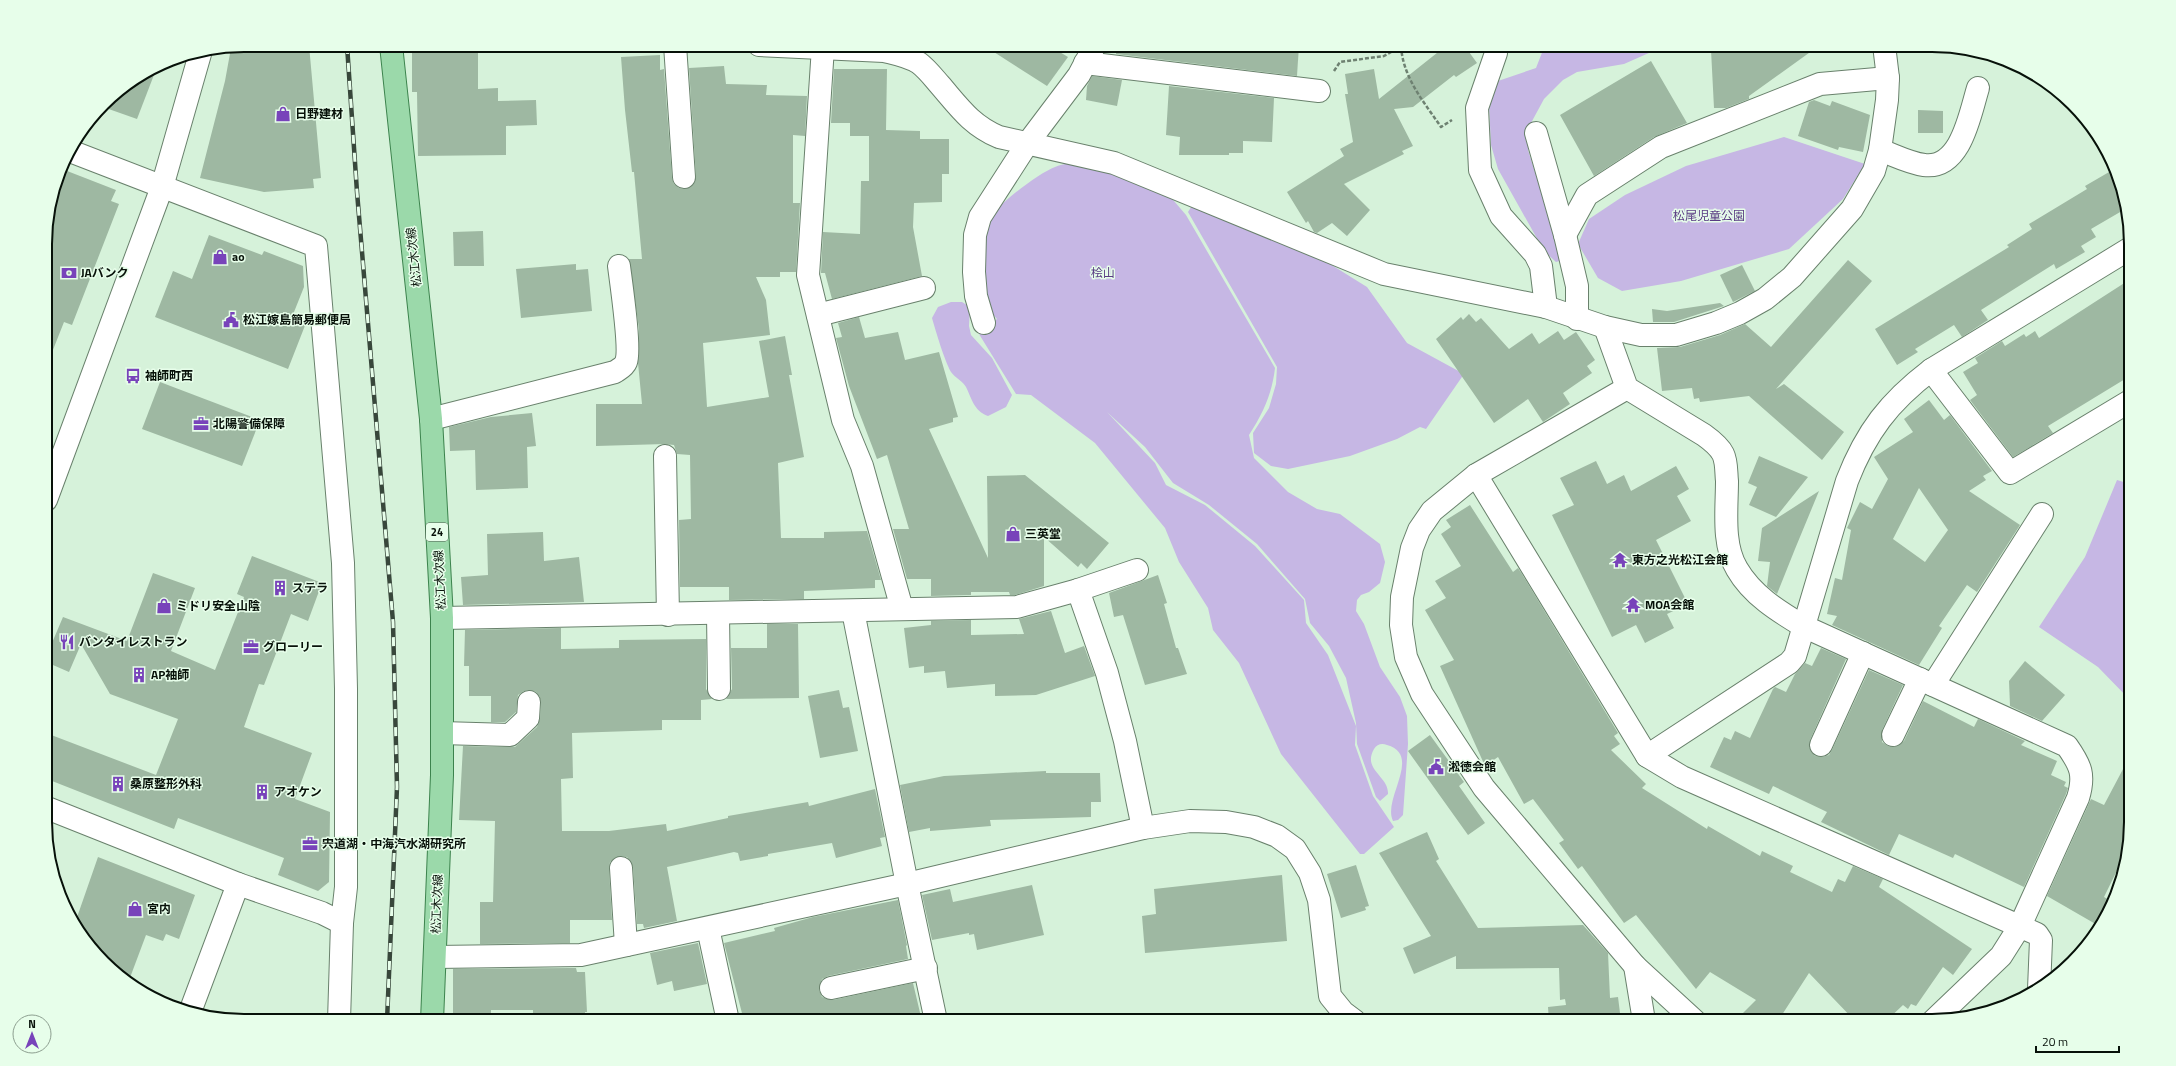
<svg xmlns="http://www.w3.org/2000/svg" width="2176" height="1066" viewBox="0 0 2176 1066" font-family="'Titillium Web','Noto Sans JP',sans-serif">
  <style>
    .green { fill: #c6b7e4 }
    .building { fill: #9eb8a2; fill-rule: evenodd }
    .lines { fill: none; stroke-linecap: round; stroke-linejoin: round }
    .minor-casing { stroke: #69816c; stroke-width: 24 }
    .major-casing { stroke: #3c834d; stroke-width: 24 }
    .path { stroke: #6e8171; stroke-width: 2.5; stroke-dasharray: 4 2; stroke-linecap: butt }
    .minor { stroke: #fff; stroke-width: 22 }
    .major { stroke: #9bd9aa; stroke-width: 22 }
    .rail-casing { stroke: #38473b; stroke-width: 4.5 }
    .rail { stroke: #e7feea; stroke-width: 3; stroke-dasharray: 9; stroke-linecap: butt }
    .labels { text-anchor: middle; stroke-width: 3; stroke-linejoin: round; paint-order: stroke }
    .shield { fill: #e7feea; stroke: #4a584c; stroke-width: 1 }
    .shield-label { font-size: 11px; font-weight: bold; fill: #071109 }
    .poi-label { font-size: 12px; font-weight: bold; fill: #071109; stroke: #e7feea; text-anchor: start }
    .park-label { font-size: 12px; fill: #593b83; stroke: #e7feea }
    .street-label { font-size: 12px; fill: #071109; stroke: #e7feea }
    .rim { fill: none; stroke: #071109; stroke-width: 2 }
  </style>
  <rect width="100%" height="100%" fill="#d6f2da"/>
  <!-- green -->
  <g class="green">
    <polygon points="1545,45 1667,45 1624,64 1577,72 1563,80 1544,99 1531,123 1528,150 1563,260 1556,262 1544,251 1498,169 1491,145 1489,105 1498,81 1536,68"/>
    <polygon points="1784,137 1865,164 1843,199 1789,249 1681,281 1622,291 1598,278 1578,244 1589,219 1625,195 1686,166"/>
    <path d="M 1085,162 L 1168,194 L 1186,215 L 1275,368 C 1272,394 1263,413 1249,435 L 1254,458 L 1288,492 L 1317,509 L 1340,514 L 1380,544 L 1385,562 L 1380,583 L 1369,592 L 1361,595 L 1357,600 L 1356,611 L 1364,624 L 1380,667 L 1400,697 L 1407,716 L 1408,744 L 1403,815 L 1398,820 L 1393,821 C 1382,799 1423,755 1387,745 C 1382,743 1377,744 1374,749 C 1362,770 1389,776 1388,794 L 1380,801 L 1376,797 L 1357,744 L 1356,723 L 1346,678 L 1329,646 L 1310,623 L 1305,599 L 1257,544 L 1209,505 L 1173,483 L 1145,447 L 1107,412 L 1155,463 L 1166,485 L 1205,505 L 1255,546 L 1304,600 L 1306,623 L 1328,655 L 1356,726 L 1355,745 L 1373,796 L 1394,827 L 1364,854 L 1360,854 L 1281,754 L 1239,663 L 1213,630 L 1208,608 L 1179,562 L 1165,528 L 1095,443 L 1031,395 L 1016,394 L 979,334 L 997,319 C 986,309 982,289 982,274 C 981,255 980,237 989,220 C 996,205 1039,173 1055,167 C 1063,163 1075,163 1085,162 Z"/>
    <polygon points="1193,204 1293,241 1367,287 1407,343 1464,374 1426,429 1420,427 1397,439 1350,456 1288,469 1271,466 1254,453 1253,433 1269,408 1276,384 1277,367 1188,212"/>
    <path d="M 951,302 L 962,302 L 970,307 L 969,326 L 971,335 L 992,358 L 1012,395 L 1006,407 L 988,416 C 974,411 972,399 966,387 C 963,381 955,378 951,372 C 944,359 936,332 932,318 L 938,307 Z"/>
    <polygon points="2117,480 2130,484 2131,701 2098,667 2039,627 2085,557"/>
  </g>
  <!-- building -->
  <g class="building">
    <polygon points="244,45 309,45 321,178 313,179 314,188 264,192 200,178 225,81 231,48"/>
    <polygon points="412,45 473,45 473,51 478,51 478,89 498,88 498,101 536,100 537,125 506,126 506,155 418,156 417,92 412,92"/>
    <polygon points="983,45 1048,45 1068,57 1047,86"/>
    <polygon points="1117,45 1299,45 1297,76 1116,54"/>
    <polygon points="1447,45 1464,45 1477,63 1456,77 1454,75 1413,107 1394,109 1413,146 1402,151 1404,154 1344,184 1370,210 1347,236 1332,223 1317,233 1314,232 1308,221 1306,223 1287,192 1344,156 1340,149 1353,142 1345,94 1348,94 1345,74 1374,69 1379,99"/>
    <polygon points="1762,45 1820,45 1749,96 1749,99 1726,108 1714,108 1711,50 1759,48"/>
    <polygon points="660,55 660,70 664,69 672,178 674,184 679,188 685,189 691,187 696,177 689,68 724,66 726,84 767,85 766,95 807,96 805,136 793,135 793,203 800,203 796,272 780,272 780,277 756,277 766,300 770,335 703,343 707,407 769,397 759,341 785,336 792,375 789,375 804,457 778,463 781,538 824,538 824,532 867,531 881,580 875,580 875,588 804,591 804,599 729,600 729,587 680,587 679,520 691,519 690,455 677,454 674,445 665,444 596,446 596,404 642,404 638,363 639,329 629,259 642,259 634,172 632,172 625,110 621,57"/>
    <polygon points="1651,61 1687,123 1654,137 1594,176 1560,115"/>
    <polygon points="157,67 137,119 103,107 113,95"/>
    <polygon points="834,69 887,69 886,130 920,131 920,139 949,139 949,174 942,174 942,202 914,203 913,227 922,276 832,299 825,273 821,273 823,232 860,234 861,181 869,181 869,136 850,136 850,123 831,123"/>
    <polygon points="1092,76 1122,80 1117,106 1086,100 1087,86"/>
    <polygon points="1169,86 1274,98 1272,142 1243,141 1243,153 1229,153 1229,155 1179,155 1180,137 1166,135"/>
    <polygon points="1814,100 1830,106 1832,101 1870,115 1863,152 1839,147 1838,150 1798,136 1809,102"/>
    <polygon points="1918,110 1943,111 1943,133 1918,133"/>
    <polygon points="2116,168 2127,208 2091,229 2096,237 2081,246 2085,252 2056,269 2054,264 1981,310 1988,320 1962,337 1954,325 1915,349 1918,352 1897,365 1875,329 2009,247 2007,245 2032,229 2029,224 2087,189 2085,186"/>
    <polygon points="62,169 116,190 111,201 119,204 72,325 64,322 47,365 46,364 45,231"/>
    <polygon points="483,231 484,266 454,266 453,232"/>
    <polygon points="209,235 262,255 264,251 303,266 304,287 292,317 306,323 288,369 155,317 173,271 192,279"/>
    <polygon points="1848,260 1872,281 1776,389 1784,384 1844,432 1822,460 1749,396 1700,402 1699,398 1694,399 1692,388 1662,391 1657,348 1680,347 1720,335 1745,324 1771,347"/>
    <polygon points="576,264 576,270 588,269 592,311 521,318 516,269"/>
    <polygon points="1742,265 1755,291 1733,302 1720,275"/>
    <polygon points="2129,280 2130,376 2048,426 2053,433 2013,457 1970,400 1977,395 1963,372 1978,363 1975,358 2002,341 2005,346 2024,334 2026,337 2035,331 2039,338"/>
    <polygon points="1720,303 1724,306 1674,322 1653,322 1652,309 1667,311"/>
    <polygon points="1469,314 1476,322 1481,318 1509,349 1532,333 1539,344 1558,331 1564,340 1576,332 1595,360 1587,366 1592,373 1563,393 1570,404 1543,422 1528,399 1494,423 1436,339 1461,317 1463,320"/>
    <polygon points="859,317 865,338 898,332 905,360 939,352 958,417 953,418 953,422 929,429 988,558 987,476 1025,475 1109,543 1087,569 1081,563 1078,567 1044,537 1044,586 1015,595 1010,595 1009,592 971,592 971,595 931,596 931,579 907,579 893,529 909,529 887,455 877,459 849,386 836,338 842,337 838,323"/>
    <polygon points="160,382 260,420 242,466 142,429"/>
    <path d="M 1929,400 L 1944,420 L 1950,415 L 1992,471 L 1983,476 L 1986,480 L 1969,491 L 2020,525 L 1977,592 L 1967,585 L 1939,626 L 1942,628 L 1919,665 L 1832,625 L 1837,616 L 1827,614 L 1835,578 L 1842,580 L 1851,530 L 1847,528 L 1860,502 L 1872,509 L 1888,479 L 1874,457 L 1913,432 L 1904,419 ZM 1919,488 L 1948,530 L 1925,562 L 1893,539 Z"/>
    <polygon points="532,413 536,446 527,447 528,488 476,490 475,450 450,451 449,427 491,417"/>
    <polygon points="1759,456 1808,477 1776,517 1749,505 1757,487 1748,483"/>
    <polygon points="1596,461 1607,484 1624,475 1631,491 1676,466 1689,489 1677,496 1691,521 1656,540 1688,604 1667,614 1674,628 1645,643 1636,625 1612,637 1552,515 1574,505 1560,478"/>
    <polygon points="1819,491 1795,549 1777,594 1767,586 1770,562 1758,561 1762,528"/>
    <polygon points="1470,505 1513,572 1518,568 1522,574 1618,733 1614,736 1620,744 1611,750 1646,784 1642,788 1707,829 1708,826 1760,856 1762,851 1793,866 1790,872 1832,892 1838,879 1845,882 1853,866 1883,879 1879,887 1972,949 1953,975 1943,967 1916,1006 1911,1004 1908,1009 1903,1005 1886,1021 1855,1021 1809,973 1778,1021 1735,1021 1756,1000 1710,972 1696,989 1636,915 1624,923 1582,866 1578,869 1559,843 1564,840 1533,799 1524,804 1498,757 1485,766 1440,666 1454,660 1425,610 1446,598 1435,581 1461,566 1441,534 1451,527 1446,520"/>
    <polygon points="543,532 544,561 579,557 584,602 463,605 461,577 488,575 487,534"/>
    <polygon points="252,556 322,583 308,621 291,614 264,685 259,684 244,727 312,753 295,799 330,812 329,882 318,891 278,875 284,858 178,818 174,829 47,779 46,733 156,775 178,719 110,694 81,644 69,672 46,662 46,657 63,617 127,641 153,573 195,588 171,651 215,670 244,597 237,594"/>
    <polygon points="1158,575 1167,603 1164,604 1176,648 1178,648 1187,674 1145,685 1123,615 1114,617 1109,593"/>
    <polygon points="1051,611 1065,653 1084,646 1095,676 1036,695 995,696 995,684 947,688 945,671 924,673 924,666 909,668 904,628 931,625 931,621 971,620 971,635 1024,634 1019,619"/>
    <polygon points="767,624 798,624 799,698 726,699 732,689 731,648 767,648"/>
    <polygon points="561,628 561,649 619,648 619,640 706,639 706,689 712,699 701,700 701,720 662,720 662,730 572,733 573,778 561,779 562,831 609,831 666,824 667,831 728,818 728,816 808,802 809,806 875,789 885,837 880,838 882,846 836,858 832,843 768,854 768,856 740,861 738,853 734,852 667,867 677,921 644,928 643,924 637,924 633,867 627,857 620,856 610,862 609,868 612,920 570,920 570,943 480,944 480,902 493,902 495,821 459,820 463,746 515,747 537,727 540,719 541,703 540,697 536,692 530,690 524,691 518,695 516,712 505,722 491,722 491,696 469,696 469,666 464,666 465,630"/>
    <polygon points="1821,648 1846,659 1810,740 1809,747 1815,756 1823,757 1829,755 1832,750 1869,670 1903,685 1882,730 1882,742 1888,746 1894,747 1904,741 1923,701 1974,727 1978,719 2025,741 2021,745 2057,761 2051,775 2066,782 2064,786 2068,788 2066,794 2024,887 1955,854 1953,858 1899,834 1889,855 1821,822 1827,812 1773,786 1769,794 1710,767 1724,737 1731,740 1735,731 1750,738 1773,689 1775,687 1786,692 1795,674 1805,663 1812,666"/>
    <polygon points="2025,661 2065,695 2042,721 2010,706 2009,681"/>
    <polygon points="839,690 843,708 849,707 858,751 820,758 808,696"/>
    <polygon points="1430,735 1464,782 1459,786 1485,823 1468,835 1408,751"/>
    <polygon points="2131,754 2131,822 2128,848 2104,897 2113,902 2099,926 2047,896 2091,799 2104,805"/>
    <polygon points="1046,771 1046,773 1100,773 1101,802 1091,802 1091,817 990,820 991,826 930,831 930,828 909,832 900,785 944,776"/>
    <polygon points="1427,832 1439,859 1436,861 1478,928 1583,925 1608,953 1610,998 1618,997 1621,1021 1549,1021 1548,1007 1566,1005 1565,999 1560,1000 1559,968 1456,969 1456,956 1414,974 1403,948 1431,936 1379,853"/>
    <polygon points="98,857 195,895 179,939 166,934 163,941 146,935 128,983 86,943 75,923"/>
    <polygon points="1356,865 1369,906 1365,907 1366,910 1341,918 1327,874"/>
    <polygon points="1282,875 1287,941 1145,953 1142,916 1156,914 1154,889"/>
    <polygon points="1032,885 1044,935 977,950 974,934 969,935 969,933 932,940 922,895 950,889 953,902"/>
    <polygon points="898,900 907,945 906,946 908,959 828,976 822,979 819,990 822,997 833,1000 913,983 922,1021 744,1021 724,943 775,931 774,928 813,917"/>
    <polygon points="698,943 707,984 674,991 672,981 657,985 650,953"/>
    <polygon points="570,968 576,968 577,972 585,972 587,1012 585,1012 585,1021 533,1021 533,1010 491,1010 491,1021 453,1021 453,969"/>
  </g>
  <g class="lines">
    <defs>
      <g id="minor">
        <polyline points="675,45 684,177"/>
        <path d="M 759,45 L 884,51 C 896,54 908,56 919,63 C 927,69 933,77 940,85 C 959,107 971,125 999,137 L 1114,163 L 1384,274 L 1546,307 L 1605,327 L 1641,335 L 1676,335 L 1716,323 L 1740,313 L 1765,299 L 1792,277 L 1852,209 L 1874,171 L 1880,150 L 1887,100 L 1888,78 L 1884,45"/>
        <polyline points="1496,45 1496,53 1477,108 1480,170 1501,216 1535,254 1541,266 1546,307"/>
        <polyline points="823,47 808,275 843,420 862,466 902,609"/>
        <polyline points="1085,63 1319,91"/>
        <polyline points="1536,133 1565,235 1577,286 1577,319"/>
        <path d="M 1880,150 C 1894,155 1909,163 1924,165 C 1961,170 1970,114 1978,88"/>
        <polyline points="70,151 316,246 343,563 346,689 346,887 342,923 339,1021"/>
        <polyline points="1565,235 1587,195 1661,147 1820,84 1888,78"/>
        <polyline points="818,315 924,288"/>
        <polyline points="984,323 976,296 974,272 975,235 980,217 1027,144 1079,75 1095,45"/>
        <path d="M 1605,327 L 1627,388 L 1704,435 C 1711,440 1719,446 1723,454 C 1727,462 1726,473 1727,481 C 1727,509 1722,544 1737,569 C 1752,595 1778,611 1803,626 L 2067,746 C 2081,766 2085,775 2078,798 L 2020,926 L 2001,956 L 1933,1021"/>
        <polyline points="1931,370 2010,473 2130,401"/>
        <polyline points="1627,388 1476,475 1432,511 1419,530 1412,548 1402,597 1401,625 1406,657 1422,694 1484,788 1635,966 1695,1021"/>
        <path d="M 431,419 L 615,372 C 619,369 624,367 626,362 C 631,350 621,282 619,266"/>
        <polyline points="665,456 668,615"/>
        <polyline points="1476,475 1647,756 1682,777 2037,934 2041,940 2039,989"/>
        <polyline points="46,500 162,187 200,54"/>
        <polyline points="1078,590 1107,673 1125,741 1143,828"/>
        <polyline points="853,611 907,884 936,1021"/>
        <polyline points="718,614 719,689"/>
        <polyline points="442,618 1017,607 1078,590 1137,570"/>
        <polyline points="1933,685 2042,514"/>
        <polyline points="442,733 510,735 528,718 529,702"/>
        <polyline points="1893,735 1920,679"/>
        <polyline points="1821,745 1863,653"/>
        <path d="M 1647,756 L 1789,663 L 1795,656 L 1847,481 C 1866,432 1889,402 1931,370 L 2129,249"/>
        <polyline points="47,808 238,884 322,913 342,923"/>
        <polyline points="621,868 626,945"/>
        <polyline points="708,928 728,1021"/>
        <polyline points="435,957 581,955 907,884 1143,828 1190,821 1226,822 1254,827 1277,836 1295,849 1310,873 1319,900 1330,996 1343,1012 1355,1021"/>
        <polyline points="1635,966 1644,1021"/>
        <polyline points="831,988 926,968"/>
        <polyline points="190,1012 238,884"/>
      </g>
      <polyline id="major" points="391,45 431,419 442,618 442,775 432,1021"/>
    </defs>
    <!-- minor casing -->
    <use href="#minor" class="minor-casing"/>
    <!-- major casing -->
    <use href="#major" class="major-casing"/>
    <!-- path -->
    <g class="path">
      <path d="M 1401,46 C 1403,78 1424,102 1441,127 L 1452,120"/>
      <polyline points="1334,71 1340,62 1384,56 1403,45"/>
    </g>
    <!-- minor -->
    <use href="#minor" class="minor"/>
    <!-- major -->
    <use href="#major" class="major"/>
    <defs>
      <polyline id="rail" points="347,45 357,192 393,622 397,787 387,1021"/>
    </defs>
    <!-- rail casing -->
    <use href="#rail" class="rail-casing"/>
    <!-- rail -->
    <use href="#rail" class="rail"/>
  </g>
  <!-- icons -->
  <defs>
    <symbol id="shop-bare" viewBox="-9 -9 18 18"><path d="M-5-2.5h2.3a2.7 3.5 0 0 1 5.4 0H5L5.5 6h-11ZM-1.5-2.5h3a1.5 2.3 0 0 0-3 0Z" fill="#7843ba" stroke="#e7feea" stroke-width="2.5" paint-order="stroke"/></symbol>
    <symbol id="bank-bare" viewBox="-9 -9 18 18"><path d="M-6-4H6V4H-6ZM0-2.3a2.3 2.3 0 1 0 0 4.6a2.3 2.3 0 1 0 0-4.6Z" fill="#7843ba" stroke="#e7feea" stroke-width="2.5" paint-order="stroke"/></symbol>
    <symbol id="civic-bare" viewBox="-9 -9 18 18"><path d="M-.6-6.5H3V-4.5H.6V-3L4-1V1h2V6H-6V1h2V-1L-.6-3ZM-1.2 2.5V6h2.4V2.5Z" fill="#7843ba" stroke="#e7feea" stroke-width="2.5" paint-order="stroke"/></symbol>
    <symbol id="bus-bare" viewBox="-9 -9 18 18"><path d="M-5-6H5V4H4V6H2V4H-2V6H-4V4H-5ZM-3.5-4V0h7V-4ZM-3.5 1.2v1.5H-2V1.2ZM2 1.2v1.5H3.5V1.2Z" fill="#7843ba" stroke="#e7feea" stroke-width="2.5" paint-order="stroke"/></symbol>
    <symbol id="office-bare" viewBox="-9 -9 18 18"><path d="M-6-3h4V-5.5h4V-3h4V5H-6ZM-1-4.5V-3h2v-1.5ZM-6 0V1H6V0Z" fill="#7843ba" stroke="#e7feea" stroke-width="2.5" paint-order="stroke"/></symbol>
    <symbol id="temple-bare" viewBox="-9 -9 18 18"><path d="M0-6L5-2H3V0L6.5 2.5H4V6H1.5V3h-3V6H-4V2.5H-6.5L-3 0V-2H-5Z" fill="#7843ba" stroke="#e7feea" stroke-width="2.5" paint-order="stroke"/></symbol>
    <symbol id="building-bare" viewBox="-9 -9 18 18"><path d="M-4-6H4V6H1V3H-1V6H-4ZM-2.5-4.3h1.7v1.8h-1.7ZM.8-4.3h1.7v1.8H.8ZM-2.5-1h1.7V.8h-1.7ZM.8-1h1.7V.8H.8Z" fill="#7843ba" stroke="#e7feea" stroke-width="2.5" paint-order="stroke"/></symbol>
    <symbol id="restaurant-bare" viewBox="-9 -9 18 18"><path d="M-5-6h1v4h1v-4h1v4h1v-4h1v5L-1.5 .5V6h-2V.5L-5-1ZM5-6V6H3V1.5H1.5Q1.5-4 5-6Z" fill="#7843ba" stroke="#e7feea" stroke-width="2.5" paint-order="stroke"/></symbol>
  </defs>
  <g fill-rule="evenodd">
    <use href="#shop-bare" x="272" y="103" width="22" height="22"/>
    <use href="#shop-bare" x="209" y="246" width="22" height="22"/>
    <use href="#bank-bare" x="58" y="262" width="22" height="22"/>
    <use href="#civic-bare" x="220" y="309" width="22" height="22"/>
    <use href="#bus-bare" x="122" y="365" width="22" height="22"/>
    <use href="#office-bare" x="190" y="413" width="22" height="22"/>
    <use href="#shop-bare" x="1002" y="523" width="22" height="22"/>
    <use href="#temple-bare" x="1609" y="549" width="22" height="22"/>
    <use href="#building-bare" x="269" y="577" width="22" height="22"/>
    <use href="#temple-bare" x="1622" y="594" width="22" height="22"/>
    <use href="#shop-bare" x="153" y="595" width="22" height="22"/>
    <use href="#restaurant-bare" x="56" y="631" width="22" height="22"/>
    <use href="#office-bare" x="240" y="636" width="22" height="22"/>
    <use href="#building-bare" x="128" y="664" width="22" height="22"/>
    <use href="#civic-bare" x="1425" y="756" width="22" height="22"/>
    <use href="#building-bare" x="107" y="773" width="22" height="22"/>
    <use href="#building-bare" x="251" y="781" width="22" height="22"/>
    <use href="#office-bare" x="299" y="833" width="22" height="22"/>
    <use href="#shop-bare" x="124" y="898" width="22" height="22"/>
  </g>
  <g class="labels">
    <!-- shield labels -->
    <rect class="shield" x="426" y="523" width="22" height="18" rx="3"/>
    <g class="shield-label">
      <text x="437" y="536">24</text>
    </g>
    <!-- poi labels -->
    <g class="poi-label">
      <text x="295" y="118">日野建材</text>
      <text x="232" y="261">ao</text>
      <text x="81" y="277">JAバンク</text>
      <text x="243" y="324">松江嫁島簡易郵便局</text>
      <text x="145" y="380">袖師町西</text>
      <text x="213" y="428">北陽警備保障</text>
      <text x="1025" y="538">三英堂</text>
      <text x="1632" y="564">東方之光松江会館</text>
      <text x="292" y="592">ステラ</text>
      <text x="1645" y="609">MOA会館</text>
      <text x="176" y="610">ミドリ安全山陰</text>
      <text x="79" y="646">バンタイレストラン</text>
      <text x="263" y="651">グローリー</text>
      <text x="151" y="679">AP袖師</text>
      <text x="1448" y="771">淞徳会館</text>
      <text x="130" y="788">桑原整形外科</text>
      <text x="274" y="796">アオケン</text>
      <text x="322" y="848">宍道湖・中海汽水湖研究所</text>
      <text x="147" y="913">宮内</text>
    </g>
    <!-- park labels -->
    <g class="park-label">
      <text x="1709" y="220">松尾児童公園</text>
      <text x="1103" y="277">桧山</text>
    </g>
    <!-- street labels -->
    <g class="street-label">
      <text transform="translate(414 257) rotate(-96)" y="4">松江木次線</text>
      <text transform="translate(440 580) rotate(-93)" y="4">松江木次線</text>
      <text transform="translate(437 904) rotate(-88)" y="4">松江木次線</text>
    </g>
  </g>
  <!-- crop -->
  <path d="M0 0H2176V1066H0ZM244 52H1932A192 192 0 0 1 2124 244V822A192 192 0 0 1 1932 1014H244A192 192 0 0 1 52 822V244A192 192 0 0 1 244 52Z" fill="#e7feea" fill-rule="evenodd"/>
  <path class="rim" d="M244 52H1932A192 192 0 0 1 2124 244V822A192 192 0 0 1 1932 1014H244A192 192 0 0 1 52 822V244A192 192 0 0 1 244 52Z"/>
  <!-- north arrow -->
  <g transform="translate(32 1034)"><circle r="19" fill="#e7feea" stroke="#8d9f90"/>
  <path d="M0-3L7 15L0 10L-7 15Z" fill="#7843ba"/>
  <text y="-6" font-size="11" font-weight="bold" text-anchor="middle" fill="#071109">N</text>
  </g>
  <!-- scale -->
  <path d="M2036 1046v6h83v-6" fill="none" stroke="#071109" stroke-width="2"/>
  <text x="2042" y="1046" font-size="12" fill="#071109" stroke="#e7feea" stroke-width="3" paint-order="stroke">20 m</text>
</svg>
